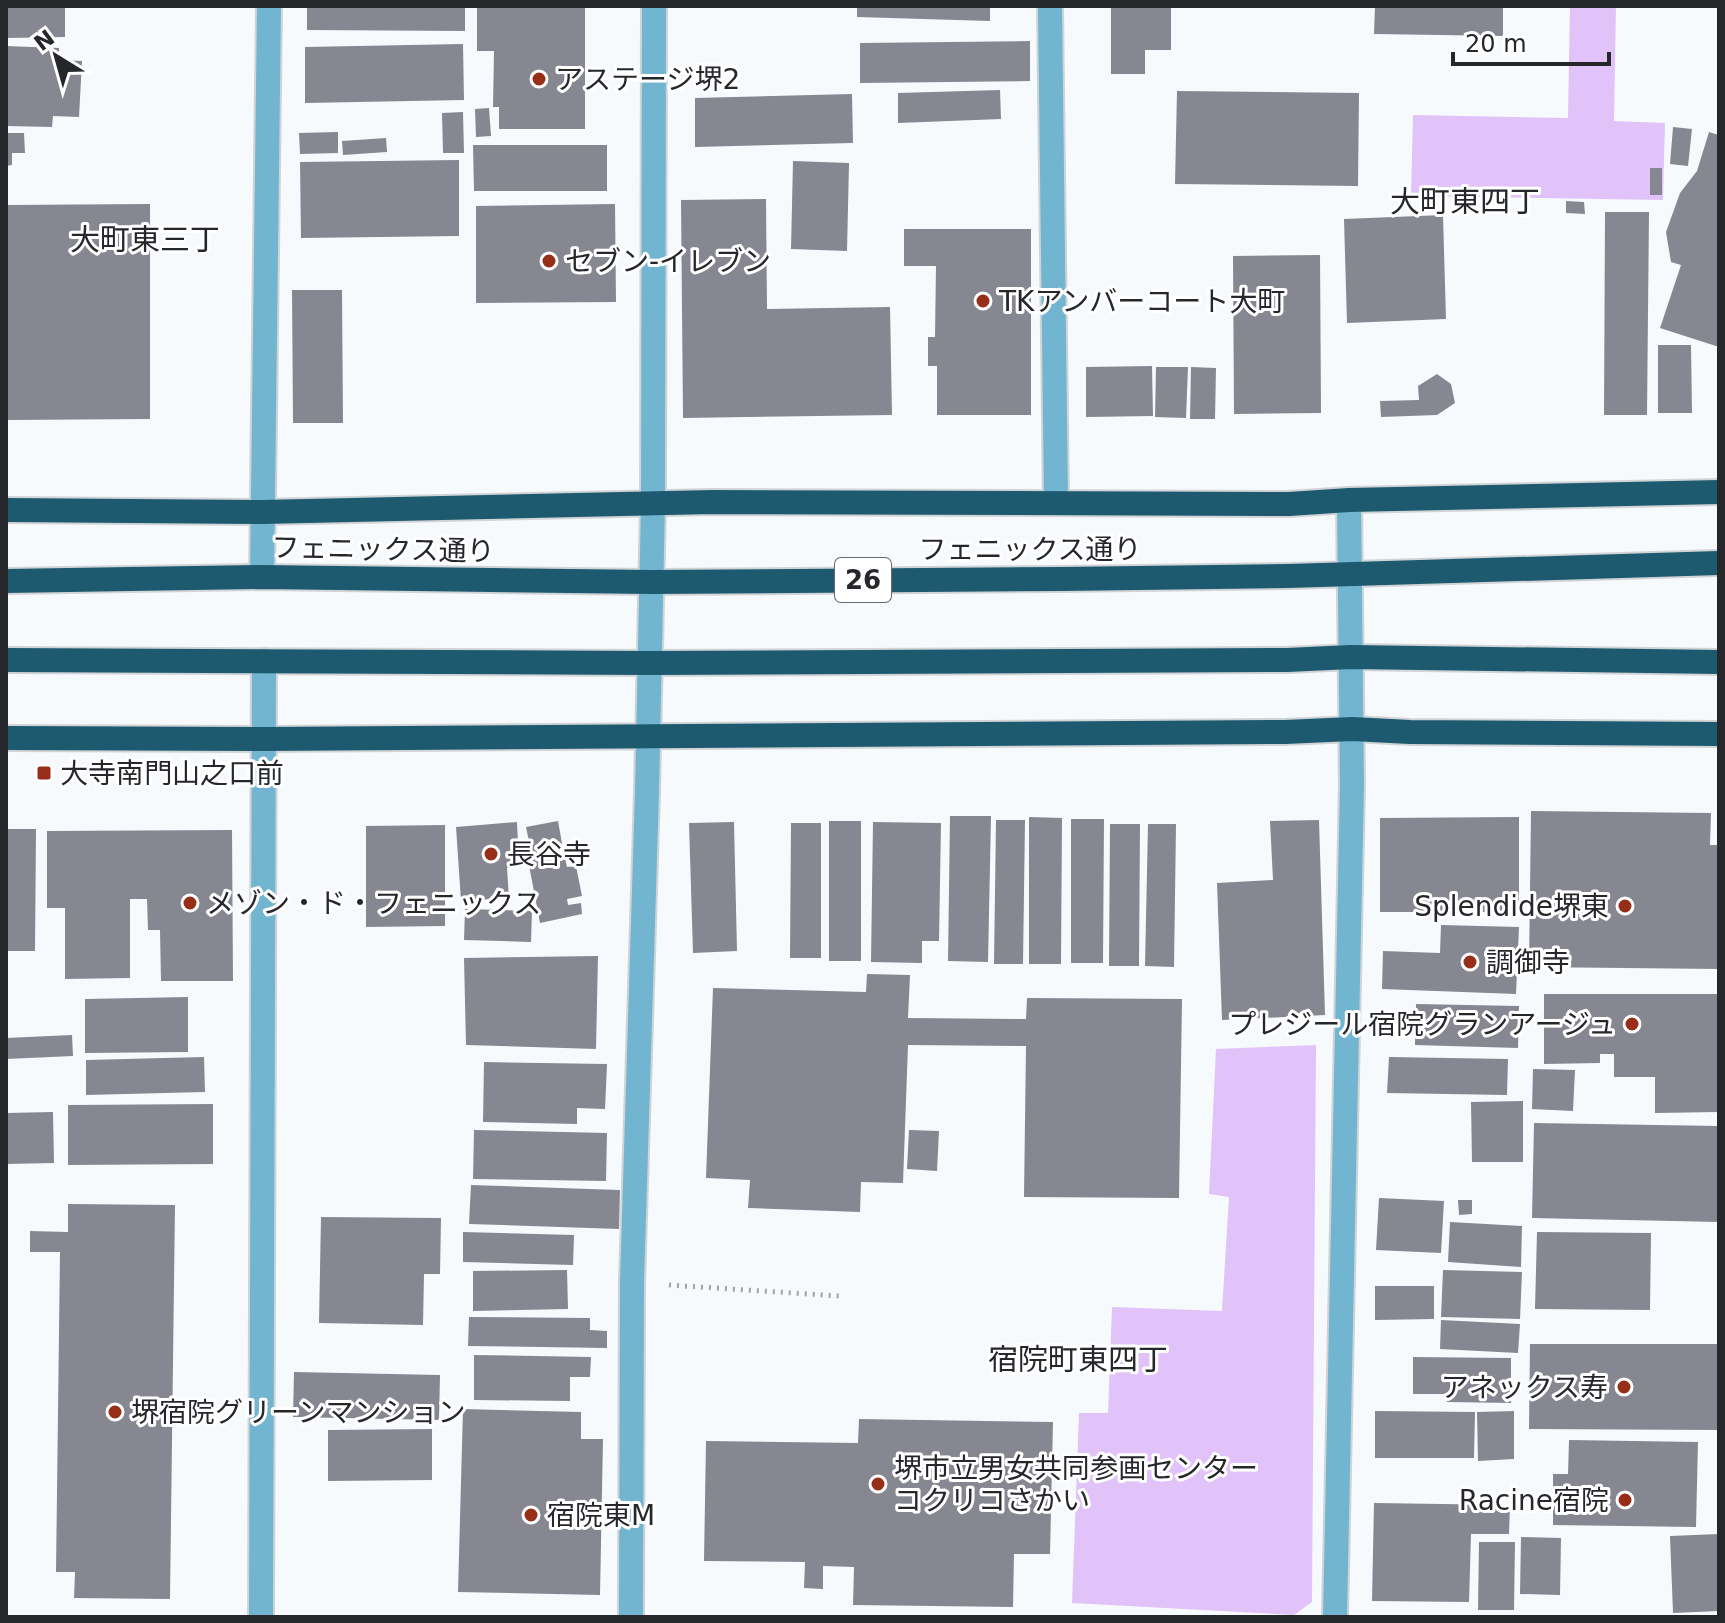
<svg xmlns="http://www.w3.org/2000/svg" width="1725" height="1623" viewBox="0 0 1725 1623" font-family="'DejaVu Sans','Noto Sans JP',sans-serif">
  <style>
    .green { fill: #e1c3fa }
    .building { fill: #868791 }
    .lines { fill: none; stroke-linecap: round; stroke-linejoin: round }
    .street-casing { stroke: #d1d4d7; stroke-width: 28 }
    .highway-casing { stroke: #d1d4d7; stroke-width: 28 }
    .path { stroke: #a0a3a6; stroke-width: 5; stroke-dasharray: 2 6; stroke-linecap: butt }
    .street { stroke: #71b5d0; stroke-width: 24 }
    .highway { stroke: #1d5a70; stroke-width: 24 }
    .poi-dot { fill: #962e18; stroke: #fff; stroke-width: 3 }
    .labels { text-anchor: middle; stroke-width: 6; stroke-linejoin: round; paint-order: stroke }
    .shield { fill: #fff; stroke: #66686b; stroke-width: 2 }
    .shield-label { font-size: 26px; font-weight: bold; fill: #25272b }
    .poi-label { font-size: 28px; fill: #25272b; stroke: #fff; text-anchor: start }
    .street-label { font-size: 28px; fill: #25272b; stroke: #fff }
    .neighbourhood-label { font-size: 30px; fill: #25272b; stroke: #fff }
  </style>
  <rect width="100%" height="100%" fill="#f7fafd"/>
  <!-- green -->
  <g class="green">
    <polygon points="1570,6 1616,6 1614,121 1665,123 1663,200 1411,196 1413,115 1568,118"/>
    <polygon points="1316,1045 1312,1602 1294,1615 1072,1603 1079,1413 1108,1413 1112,1307 1222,1311 1229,1197 1209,1194 1216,1049"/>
  </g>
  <!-- building -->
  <g class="building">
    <polygon points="6,6 65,6 65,37 6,38"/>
    <polygon points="307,6 465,6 465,31 307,30"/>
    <polygon points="477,6 585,6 585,129 499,129 499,107 493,107 494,51 477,51"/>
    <polygon points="857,6 990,6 990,21 857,17"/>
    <polygon points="1111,6 1171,6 1171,50 1145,50 1145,74 1111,74"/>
    <polygon points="1375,6 1503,6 1503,36 1374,34"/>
    <polygon points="1030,41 1030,81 860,83 860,43"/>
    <polygon points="463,44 464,100 305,103 305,47"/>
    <polygon points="6,46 59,48 59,60 82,61 79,117 53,116 52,127 6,126"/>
    <polygon points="1000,90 1001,119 898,123 898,93"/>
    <polygon points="1177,91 1359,93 1358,186 1175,184"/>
    <polygon points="852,94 853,143 695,147 695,98"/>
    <polygon points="489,108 491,136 476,137 475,109"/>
    <polygon points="463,112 464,153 443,153 442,113"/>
    <polygon points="1673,127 1692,129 1688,166 1670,164"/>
    <polygon points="338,132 338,153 300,154 299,133"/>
    <polygon points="1709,132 1719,135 1719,347 1660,328 1681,265 1671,262 1666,232 1680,193 1697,171"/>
    <polygon points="6,133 24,133 25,153 12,153 12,165 6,166"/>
    <polygon points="386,138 387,152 343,155 342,141"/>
    <polygon points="473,145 607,145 607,191 474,191"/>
    <polygon points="459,160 459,236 301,238 300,162"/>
    <polygon points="793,161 849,163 847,251 791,249"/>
    <rect x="1650" y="168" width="12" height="27"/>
    <polygon points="766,199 767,309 890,307 892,415 683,418 681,200"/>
    <polygon points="1566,201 1584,202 1585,214 1566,213"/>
    <polygon points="150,204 150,419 6,420 6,205"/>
    <polygon points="615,204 616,302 476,303 476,206"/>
    <polygon points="1605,212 1649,212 1647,415 1604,415"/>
    <polygon points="1443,215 1446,319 1347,323 1344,219"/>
    <polygon points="904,229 1031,229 1031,415 937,415 937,366 928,366 928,337 935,337 936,266 904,266"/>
    <polygon points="1320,255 1321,413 1234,414 1233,256"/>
    <polygon points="292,290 342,290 343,423 293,423"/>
    <polygon points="1658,345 1691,345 1692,413 1658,413"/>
    <polygon points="1152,366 1153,416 1086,417 1086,367"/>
    <polygon points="1156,367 1188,367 1186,418 1155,417"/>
    <polygon points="1191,367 1216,368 1215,419 1190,419"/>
    <polygon points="1437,374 1451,384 1455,403 1437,415 1381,417 1380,401 1419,400 1418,386"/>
    <polygon points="1531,811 1711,813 1710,845 1719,845 1719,969 1529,967"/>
    <polygon points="950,816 991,816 988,962 948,961"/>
    <polygon points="1029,817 1062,818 1061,964 1029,964"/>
    <polygon points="1519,817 1519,912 1380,912 1380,818"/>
    <polygon points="1071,819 1104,819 1103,963 1071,963"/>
    <polygon points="996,820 1025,820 1023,964 994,964"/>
    <polygon points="1319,820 1325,1015 1222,1020 1217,883 1273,880 1270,821"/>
    <polygon points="558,821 563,849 532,856 526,827"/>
    <rect x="829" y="821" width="32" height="140"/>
    <polygon points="517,822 519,867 507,868 509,898 461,901 456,827"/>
    <polygon points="734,822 737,951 693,953 689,823"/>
    <polygon points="873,822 941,823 939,941 922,941 922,963 871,962"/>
    <polygon points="791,823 821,823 821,958 790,958"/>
    <polygon points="1110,824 1140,824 1139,966 1109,966"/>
    <polygon points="1148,824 1176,824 1174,967 1145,966"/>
    <polygon points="445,825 445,926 366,927 366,826"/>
    <polygon points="6,829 36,829 35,951 6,951"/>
    <polygon points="232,830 233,981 161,981 160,930 148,930 147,899 130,899 130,978 65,979 65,908 47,908 47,831"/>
    <polygon points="564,854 567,867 576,866 582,896 567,899 568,905 581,903 582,914 540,923 528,860"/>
    <polygon points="465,909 532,911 531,942 464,940"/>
    <polygon points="1441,925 1519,927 1516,994 1382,989 1383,951 1440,953"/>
    <polygon points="598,956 596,1049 466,1045 464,958"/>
    <polygon points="867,974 910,975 908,1018 1026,1019 1027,998 1182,999 1179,1198 1024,1197 1026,1046 908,1045 903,1183 861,1182 860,1212 748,1208 750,1180 706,1178 713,988 866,992"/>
    <polygon points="1544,994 1719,994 1719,1112 1655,1113 1655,1077 1614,1077 1614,1054 1600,1054 1600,1063 1544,1064"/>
    <polygon points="188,997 188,1052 85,1053 85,999"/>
    <polygon points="1416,1004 1519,1006 1518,1048 1415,1045"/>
    <polygon points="72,1035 73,1056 6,1059 6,1038"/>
    <polygon points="204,1057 205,1092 86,1095 86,1060"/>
    <polygon points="1389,1057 1508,1059 1507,1095 1387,1093"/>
    <polygon points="484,1062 607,1064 605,1109 577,1108 577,1124 483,1122"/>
    <polygon points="1533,1069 1575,1070 1573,1111 1532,1109"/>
    <polygon points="1523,1101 1523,1162 1472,1162 1471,1102"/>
    <polygon points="213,1104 213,1164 68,1165 68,1105"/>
    <polygon points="53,1112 54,1163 6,1164 6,1113"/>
    <polygon points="1534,1123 1719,1126 1719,1222 1532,1218"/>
    <polygon points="474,1130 607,1133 606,1181 473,1179"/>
    <polygon points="909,1130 939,1131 937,1171 907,1169"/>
    <polygon points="471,1185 620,1190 619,1229 469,1224"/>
    <polygon points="1379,1198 1444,1201 1441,1253 1376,1250"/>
    <polygon points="1458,1200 1472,1200 1472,1214 1459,1215"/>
    <polygon points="68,1204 175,1205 170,1599 74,1598 75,1572 56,1572 60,1252 30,1252 30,1231 68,1232"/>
    <polygon points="321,1217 441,1218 440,1274 424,1274 423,1325 319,1323"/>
    <polygon points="1450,1222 1522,1226 1521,1267 1448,1262"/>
    <polygon points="463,1232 574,1235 573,1265 463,1262"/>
    <polygon points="1537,1232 1651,1233 1650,1310 1535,1309"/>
    <polygon points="567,1270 568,1309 473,1311 473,1271"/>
    <polygon points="1443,1270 1522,1272 1520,1319 1441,1317"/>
    <polygon points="1375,1286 1434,1286 1434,1319 1375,1320"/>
    <polygon points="469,1317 590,1318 590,1330 607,1331 607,1348 468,1346"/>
    <polygon points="1441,1320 1520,1324 1518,1353 1440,1349"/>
    <polygon points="1530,1344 1719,1344 1719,1430 1529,1429"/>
    <polygon points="474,1355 591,1357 590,1377 570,1377 570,1401 474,1400"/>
    <polygon points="1413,1357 1511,1358 1511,1403 1447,1402 1445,1394 1413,1394"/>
    <polygon points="294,1372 440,1375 439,1420 293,1417"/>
    <polygon points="463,1409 581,1412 581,1439 603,1439 600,1595 458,1592"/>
    <polygon points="1375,1411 1475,1412 1474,1458 1375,1458"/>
    <polygon points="1514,1411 1514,1459 1478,1461 1477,1412"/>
    <polygon points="859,1419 1053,1422 1050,1554 1014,1554 1013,1607 853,1605 854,1567 823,1566 823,1589 804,1588 805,1562 704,1561 706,1441 858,1443"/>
    <polygon points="432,1429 432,1480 328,1481 328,1430"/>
    <polygon points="1569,1440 1698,1442 1696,1527 1553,1525 1553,1474 1568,1474"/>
    <polygon points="1374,1503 1510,1505 1509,1534 1471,1534 1469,1602 1372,1601"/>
    <polygon points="1719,1534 1719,1611 1673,1613 1670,1536"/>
    <polygon points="1521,1537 1561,1538 1560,1595 1520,1594"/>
    <polygon points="1479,1542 1515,1542 1514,1610 1478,1610"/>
  </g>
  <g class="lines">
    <defs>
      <g id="street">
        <polyline points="1050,6 1056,501"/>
        <polyline points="262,577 269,6"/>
        <polyline points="261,1617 264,661"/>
        <polyline points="631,1617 632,1282 647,792 653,504 654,6"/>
        <polyline points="1335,1617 1352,785 1349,500"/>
      </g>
      <g id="highway">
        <polyline points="6,510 262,512 713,502 1289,504 1349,500 1719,492"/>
        <polyline points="6,581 262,577 651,582 1061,579 1288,576 1719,563"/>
        <polyline points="6,660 649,663 1287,660 1351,657 1719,662"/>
        <polyline points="6,738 264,739 1285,732 1352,729 1410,732 1719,734"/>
      </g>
    </defs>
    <!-- street casing -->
    <use href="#street" class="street-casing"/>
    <!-- highway casing -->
    <use href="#highway" class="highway-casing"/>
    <!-- path -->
    <polyline class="path" points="669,1285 839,1296"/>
    <!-- street -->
    <use href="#street" class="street"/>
    <!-- highway -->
    <use href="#highway" class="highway"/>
  </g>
  <!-- markers -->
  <g class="poi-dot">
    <circle cx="539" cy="79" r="8"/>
    <circle cx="549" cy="261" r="8"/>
    <circle cx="983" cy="301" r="8"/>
    <rect x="36" y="765" width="16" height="16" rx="4"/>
    <circle cx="491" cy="854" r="8"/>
    <circle cx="190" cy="903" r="8"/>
    <circle cx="1625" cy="906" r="8"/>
    <circle cx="1470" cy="962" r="8"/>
    <circle cx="1632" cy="1024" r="8"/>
    <circle cx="1624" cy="1387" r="8"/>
    <circle cx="115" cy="1412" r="8"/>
    <circle cx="878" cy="1484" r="8"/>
    <circle cx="1625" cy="1500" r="8"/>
    <circle cx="531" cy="1515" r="8"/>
  </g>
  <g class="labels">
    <!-- shield labels -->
    <rect class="shield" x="835" y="558" width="56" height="44" rx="6"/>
    <g class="shield-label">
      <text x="863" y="589">26</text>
    </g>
    <!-- poi labels -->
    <g class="poi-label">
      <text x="555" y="89">アステージ堺2</text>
      <text x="565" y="271">セブン-イレブン</text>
      <text x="999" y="311">TKアンバーコート大町</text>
      <text x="60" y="783">大寺南門山之口前</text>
      <text x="507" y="864">長谷寺</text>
      <text x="206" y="913">メゾン・ド・フェニックス</text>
      <text x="1609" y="916" text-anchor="end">Splendide堺東</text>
      <text x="1486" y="972">調御寺</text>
      <text x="1616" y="1034" text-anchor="end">プレジール宿院グランアージュ</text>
      <text x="1608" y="1397" text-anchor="end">アネックス寿</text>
      <text x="131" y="1422">堺宿院グリーンマンション</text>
      <text x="894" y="1478">堺市立男女共同参画センター<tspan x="894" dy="32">コクリコさかい</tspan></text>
      <text x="1609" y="1510" text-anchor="end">Racine宿院</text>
      <text x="547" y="1525">宿院東M</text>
    </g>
    <!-- street labels -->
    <g class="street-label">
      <text transform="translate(383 549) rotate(1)" y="10">フェニックス通り</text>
      <text x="1030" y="559">フェニックス通り</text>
    </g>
    <!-- neighbourhood labels -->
    <g class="neighbourhood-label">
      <text x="1465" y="212">大町東四丁</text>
      <text x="145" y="250">大町東三丁</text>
      <text x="1078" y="1370">宿院町東四丁</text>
    </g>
  </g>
  <!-- border -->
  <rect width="1725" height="1623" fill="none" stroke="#25272b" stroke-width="16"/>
  <!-- north arrow -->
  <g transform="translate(56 56) rotate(323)" stroke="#ffffff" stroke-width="6" paint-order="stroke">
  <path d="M0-6L14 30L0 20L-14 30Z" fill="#25272b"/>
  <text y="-12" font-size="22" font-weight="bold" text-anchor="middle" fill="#25272b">N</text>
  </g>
  <!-- scale -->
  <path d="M1453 52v12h156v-12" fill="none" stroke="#25272b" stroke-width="4"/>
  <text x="1465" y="52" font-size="24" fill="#25272b" stroke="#ffffff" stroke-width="6" paint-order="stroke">20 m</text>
</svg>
